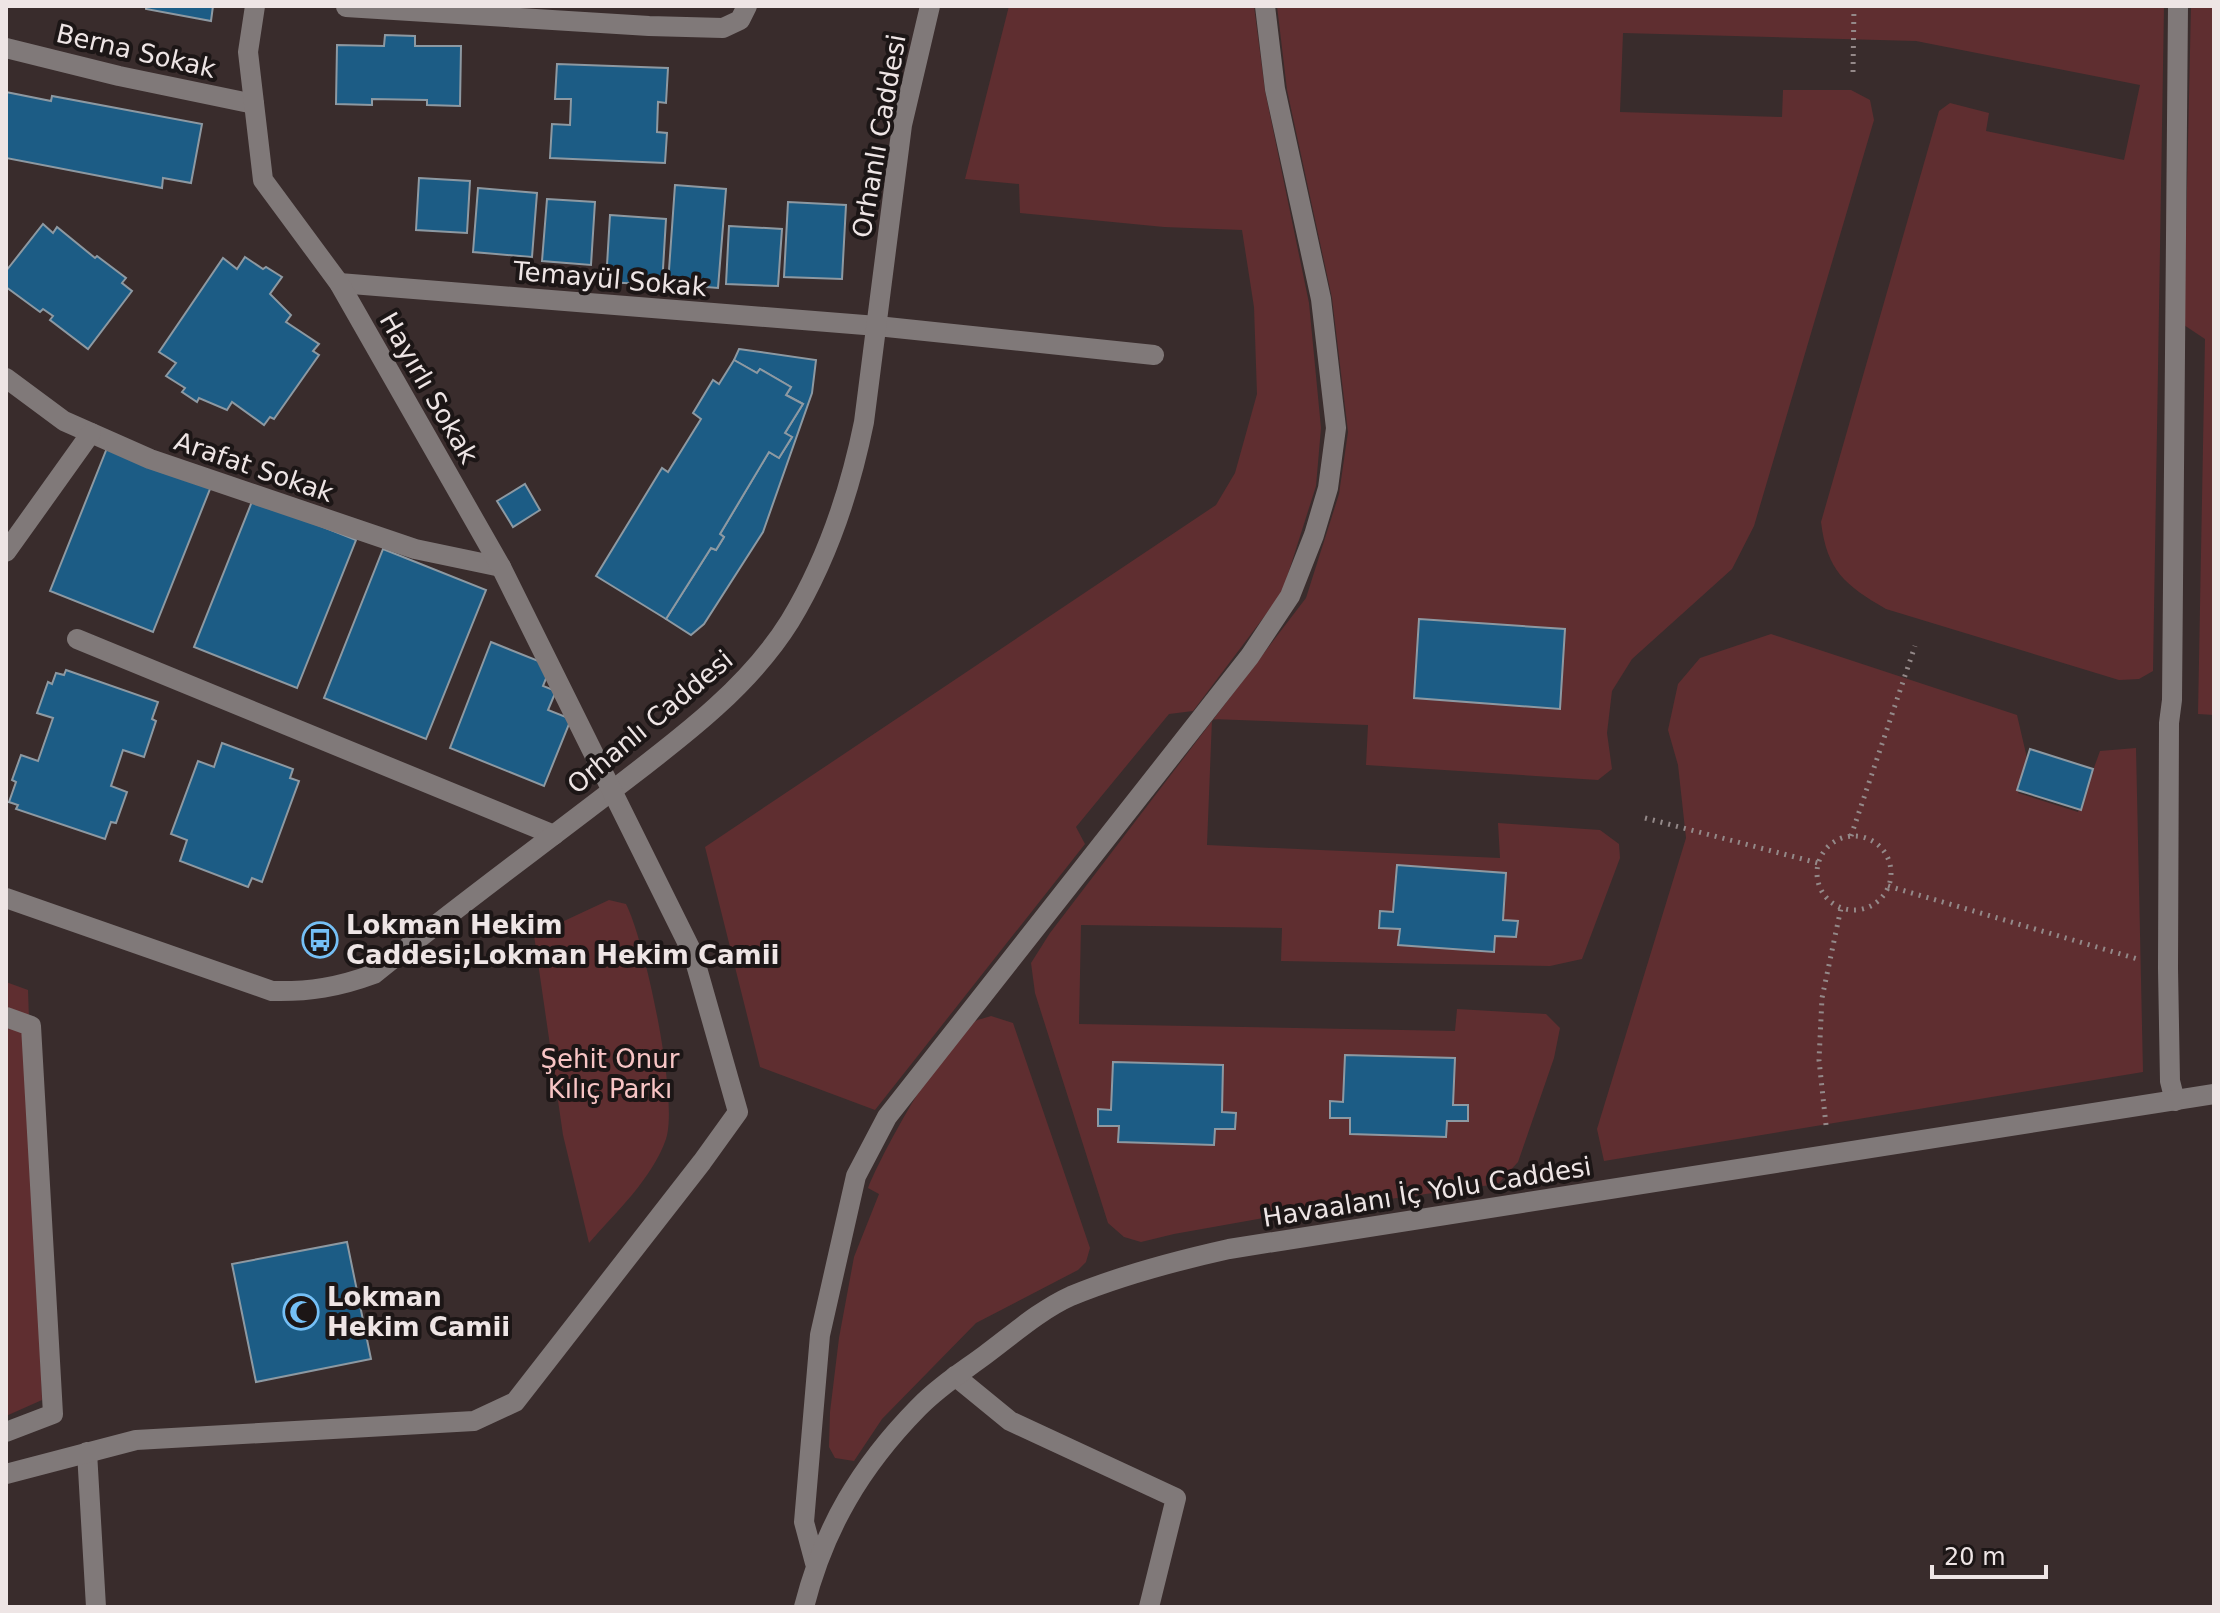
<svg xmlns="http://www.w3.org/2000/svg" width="2220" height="1613" viewBox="0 0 2220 1613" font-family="'DejaVu Sans',sans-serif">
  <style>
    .green { fill: #5f2e30 }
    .building { fill: #1c5c85; stroke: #8d99a2; stroke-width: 2 }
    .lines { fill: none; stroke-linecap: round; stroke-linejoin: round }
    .path { stroke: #948989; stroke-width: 5; stroke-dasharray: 2 6; stroke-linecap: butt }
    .minor { stroke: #807979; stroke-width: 20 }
    .labels { text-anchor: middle; stroke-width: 8; stroke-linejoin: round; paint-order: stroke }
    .street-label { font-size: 26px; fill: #eee5e5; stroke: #1c1616 }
    .poi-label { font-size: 26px; font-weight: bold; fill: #eee5e5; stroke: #1c1616; text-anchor: start }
    .park-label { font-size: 26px; fill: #f8c5c5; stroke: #1c1616 }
  </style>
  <rect width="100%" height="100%" fill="#392c2c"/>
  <!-- green -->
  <g class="green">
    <polygon points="1009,6 1254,6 1265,91 1309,303 1321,428 1316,486 1282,593 1193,711 1169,714 1076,827 1085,844 875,1110 760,1067 705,847 1216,505 1235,473 1257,394 1254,307 1242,230 1164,227 1020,213 1019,184 965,179"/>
    <path d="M 1277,6 L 2164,6 L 2153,671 L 2139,679 L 2119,680 L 1886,609 C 1845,585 1827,571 1821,522 L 1939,111 L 1950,103 L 1989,113 L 1986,131 L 2124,160 L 2140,85 L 1916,41 L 1623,33 L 1620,112 L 1782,117 L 1783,90 L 1851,90 L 1870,100 L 1874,120 L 1754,526 L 1732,569 L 1632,659 L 1612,691 L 1607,733 L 1612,769 L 1598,780 L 1366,765 L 1368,725 L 1212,719 L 1207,845 L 1500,858 L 1498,823 L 1600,830 L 1619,844 L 1620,858 L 1582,959 L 1550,966 L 1281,961 L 1282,928 L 1081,925 L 1079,1024 L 1455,1031 L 1457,1009 L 1546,1014 L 1560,1028 L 1554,1058 L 1518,1162 L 1498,1184 L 1303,1211 L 1174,1234 L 1141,1242 L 1124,1237 L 1108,1223 L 1035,993 L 1031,963 L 1050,933 L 1306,598 L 1339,494 L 1348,432 L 1332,298 L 1287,90 Z"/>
    <polygon points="2191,6 2214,6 2214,715 2198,714 2205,339 2184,325"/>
    <polygon points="1771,634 2017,715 2027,758 2018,793 2078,812 2100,751 2136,748 2143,1072 1604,1161 1597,1129 1686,838 1678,765 1668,730 1678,684 1700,658"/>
    <path d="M 609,900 L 626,904 C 645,941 679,1100 666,1139 C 652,1179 616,1212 589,1243 L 563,1135 L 534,935 Z"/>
    <polygon points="6,982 28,990 42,1400 6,1416"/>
    <path d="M 991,1016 L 1013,1023 L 1090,1248 L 1086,1262 L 1078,1270 L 976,1323 L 882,1419 L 854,1461 L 835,1458 L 829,1447 L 830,1412 L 839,1338 L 854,1257 L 879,1194 L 868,1188 C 884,1149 941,1045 974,1022 C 978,1019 986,1018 991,1016 Z"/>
  </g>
  <!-- building -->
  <g class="building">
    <polygon points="146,6 213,6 211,21 146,9"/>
    <polygon points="385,35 415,36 415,46 461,46 460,106 427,105 427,100 372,99 372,105 336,104 337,45 384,46"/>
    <polygon points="557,64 668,68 666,103 658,102 657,132 667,133 665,163 550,158 552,124 570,125 571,99 555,99"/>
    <polygon points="6,92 51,101 52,96 202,124 191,183 163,178 162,188 6,158"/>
    <polygon points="419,178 470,181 467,233 416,230"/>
    <polygon points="675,185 726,189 718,288 668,284"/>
    <polygon points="478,188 537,193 532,257 473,252"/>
    <polygon points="547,199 595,202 591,265 542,261"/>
    <polygon points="788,202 846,205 842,279 784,277"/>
    <polygon points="610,215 666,219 662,285 606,282"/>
    <polygon points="43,224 53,233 57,227 95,258 97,256 126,278 122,283 132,291 88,349 50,320 53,316 43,309 40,312 6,287 6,271"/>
    <polygon points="729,226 782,229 778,286 726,284"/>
    <polygon points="245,257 263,269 266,267 282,277 270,294 291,315 286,322 319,344 313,351 319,355 274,419 270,417 264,425 232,402 227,410 199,398 197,402 182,392 185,388 166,376 176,363 159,352 223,258 237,269"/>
    <polygon points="739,349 816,360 812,393 763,532 704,624 691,635 666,619 711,548 716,550 724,537 720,534 769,452 779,458 792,437 785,433 803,404 786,395 791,387 760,369 757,373 734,360"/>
    <polygon points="734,360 757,373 760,369 791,387 786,395 803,404 785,433 792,437 779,458 769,452 720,534 724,537 716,550 711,548 666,619 596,576 662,468 668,472 701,419 693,413 713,380 719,384"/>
    <polygon points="109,443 212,484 153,632 50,591"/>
    <polygon points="525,484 540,510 513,527 497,501"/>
    <polygon points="253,499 356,540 297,688 194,647"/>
    <polygon points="383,549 486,590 426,739 324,698"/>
    <polygon points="1419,619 1565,629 1560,709 1414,698"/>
    <polygon points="491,642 551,666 543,686 556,691 548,710 571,719 544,786 450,748"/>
    <polygon points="66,670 158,702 152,719 156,721 144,757 123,750 111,786 127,792 116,823 111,822 105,839 16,809 18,805 9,802 16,782 12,780 21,755 38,761 53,718 37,713 48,682 52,684 56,673 64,675"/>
    <polygon points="222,743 293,769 290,778 299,781 262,882 252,878 248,887 180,861 187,840 171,834 198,761 214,767"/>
    <polygon points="2030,749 2093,769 2081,810 2017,790"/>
    <polygon points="1397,865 1506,873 1503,920 1518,921 1516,937 1495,936 1494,952 1398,945 1400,929 1379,928 1380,911 1393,912"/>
    <polygon points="1345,1055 1455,1058 1453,1105 1468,1105 1468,1121 1447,1121 1446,1137 1350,1134 1350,1118 1330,1118 1330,1101 1343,1102"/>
    <polygon points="1113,1062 1223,1065 1222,1112 1236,1113 1235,1129 1215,1129 1214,1145 1118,1142 1119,1126 1098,1126 1098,1109 1111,1110"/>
    <polygon points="347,1242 371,1359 256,1382 232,1264"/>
  </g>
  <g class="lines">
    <!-- path -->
    <g class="path">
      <polyline points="1853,72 1854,6"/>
      <polyline points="1645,818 1818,863"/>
      <polyline points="1851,836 1915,646"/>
      <circle cx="1854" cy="873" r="37"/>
      <polyline points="1888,886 2141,960"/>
      <polyline points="1826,1125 1819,1060 1822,998 1841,908"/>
    </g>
    <!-- minor -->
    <g class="minor">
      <polyline points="346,7 649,26 723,28 740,20 747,6"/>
      <polyline points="6,48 119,76 254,104"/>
      <polyline points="339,283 877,326 1154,355"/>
      <polyline points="6,378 64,421 150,459 415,549 501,567"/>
      <polyline points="6,552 91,433"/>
      <polyline points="77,639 554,835"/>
      <path d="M 6,898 L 272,991 C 309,992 339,987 374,974 C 449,913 528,855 605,796 C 671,745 746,692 790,621 C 827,560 850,491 864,422 L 902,125 L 930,6"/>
      <polyline points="6,1017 31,1026 53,1414 6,1432"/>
      <polyline points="2175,1101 2170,1081 2168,968 2169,723 2172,700 2178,6"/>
      <polyline points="955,1376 1010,1421 1176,1498 1149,1607"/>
      <polyline points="87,1452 96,1607"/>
      <polyline points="6,1474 136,1440 474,1421 515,1402 702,1162 738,1112 693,954 501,567 339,283 263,180 248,52 255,6"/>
      <polyline points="815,1563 804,1522 820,1335 856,1176 887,1117 1250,656 1290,596 1314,535 1328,488 1336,428 1321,299 1275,89 1265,6"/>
      <path d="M 804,1607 C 824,1528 861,1466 918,1408 C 938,1387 962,1372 985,1355 C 1012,1335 1040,1310 1071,1296 C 1122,1275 1175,1261 1229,1249 L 2214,1094"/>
    </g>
  </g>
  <!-- icons -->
  <defs>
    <symbol id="bus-ring" viewBox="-11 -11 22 22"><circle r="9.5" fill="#1c1616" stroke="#75c0f6" stroke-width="1.5"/><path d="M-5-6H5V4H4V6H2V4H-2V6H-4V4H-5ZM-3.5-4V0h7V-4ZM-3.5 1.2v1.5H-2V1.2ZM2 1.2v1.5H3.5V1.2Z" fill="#75c0f6"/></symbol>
    <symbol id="mosque-ring" viewBox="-11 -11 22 22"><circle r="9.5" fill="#1c1616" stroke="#75c0f6" stroke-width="1.5"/><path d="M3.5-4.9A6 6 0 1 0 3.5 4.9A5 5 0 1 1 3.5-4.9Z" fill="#75c0f6"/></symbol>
  </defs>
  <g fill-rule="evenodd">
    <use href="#bus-ring" x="300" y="920" width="40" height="40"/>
    <use href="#mosque-ring" x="281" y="1292" width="40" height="40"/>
  </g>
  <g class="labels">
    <!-- street labels -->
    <g class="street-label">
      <text transform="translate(136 51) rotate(13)" y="9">Berna Sokak</text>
      <text transform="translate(879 136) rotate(-80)" y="9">Orhanlı Caddesi</text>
      <text transform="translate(610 279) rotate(5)" y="9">Temayül Sokak</text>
      <text transform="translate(429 388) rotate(60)" y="9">Hayırlı Sokak</text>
      <text transform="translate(254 467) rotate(19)" y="9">Arafat Sokak</text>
      <text transform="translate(650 722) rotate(-40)" y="9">Orhanlı Caddesi</text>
      <text transform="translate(1427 1192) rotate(-9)" y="9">Havaalanı İç Yolu Caddesi</text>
    </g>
    <!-- poi labels -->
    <g class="poi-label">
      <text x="346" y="934">Lokman Hekim<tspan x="346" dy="30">Caddesi;Lokman Hekim Camii</tspan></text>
      <text x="327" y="1306">Lokman<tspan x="327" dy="30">Hekim Camii</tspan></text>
    </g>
    <!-- park labels -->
    <g class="park-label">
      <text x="610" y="1068">Şehit Onur<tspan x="610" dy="30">Kılıç Parkı</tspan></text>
    </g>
  </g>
  <!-- border -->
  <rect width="2220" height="1613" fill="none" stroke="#eee5e5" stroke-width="16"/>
  <!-- scale -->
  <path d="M1932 1565v12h114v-12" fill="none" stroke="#eee5e5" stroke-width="4"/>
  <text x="1944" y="1565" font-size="24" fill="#eee5e5" stroke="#1c1616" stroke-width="6" paint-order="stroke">20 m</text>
</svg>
